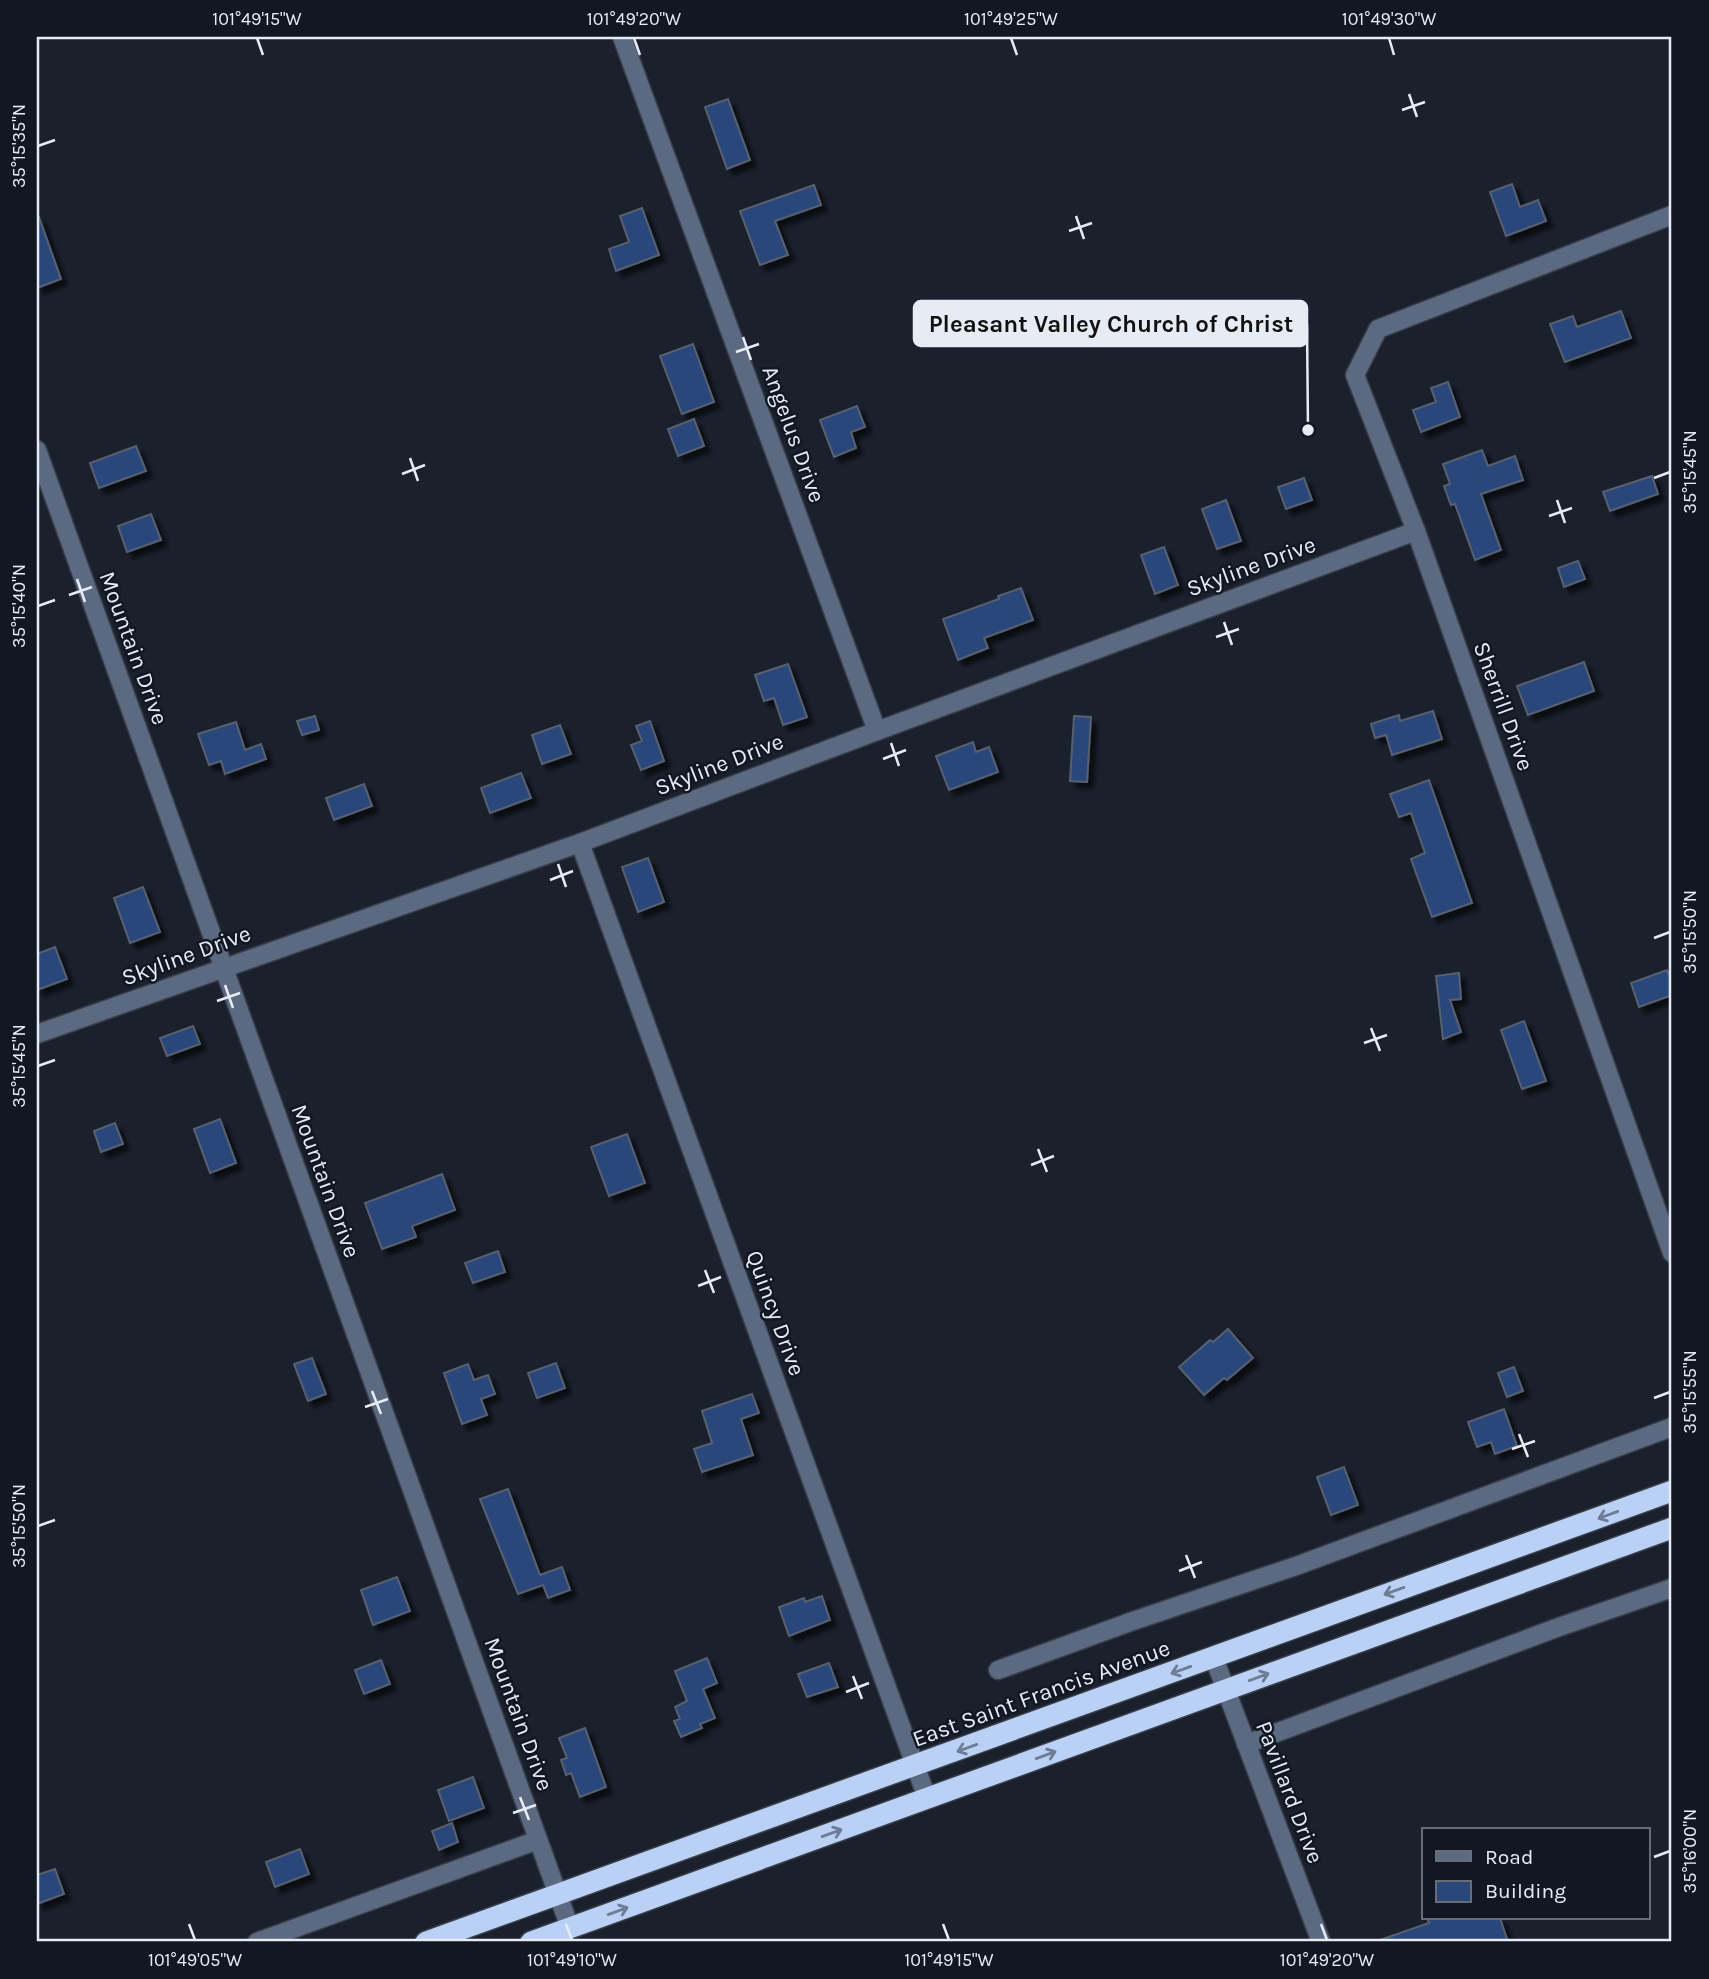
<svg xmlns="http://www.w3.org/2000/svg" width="1709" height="1979" viewBox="0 0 1709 1979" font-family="Karla,sans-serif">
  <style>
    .building { fill: #2a477b; stroke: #58606f; stroke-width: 2; filter: url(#shadow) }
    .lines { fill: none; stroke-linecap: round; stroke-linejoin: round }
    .minor-casing { stroke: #373d49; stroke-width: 21 }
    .highway-casing { stroke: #373d49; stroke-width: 24 }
    .minor { stroke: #5b6981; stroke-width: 18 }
    .highway { stroke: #bad0f4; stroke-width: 21 }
    .oneway { stroke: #6e7d96 }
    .ticks { fill: none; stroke: #e7ecf4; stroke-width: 2.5 }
    .labels { text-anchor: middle; stroke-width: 5; stroke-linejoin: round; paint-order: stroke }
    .street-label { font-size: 23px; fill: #e7ecf4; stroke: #111723 }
    .leader { fill: none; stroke: #e7ecf4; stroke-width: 2.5 }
    .callout-dot { fill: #e7ecf4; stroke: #111723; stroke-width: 2.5 }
    .callout { fill: #e7ecf4; stroke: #e7ecf4; stroke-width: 2.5 }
    .callout-label { font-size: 24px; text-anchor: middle; font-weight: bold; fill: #111 }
    .neatline { fill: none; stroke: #e7ecf4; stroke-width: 2.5 }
    .ticks-label { font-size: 18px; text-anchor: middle; fill: #e7ecf4 }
  </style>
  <defs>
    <filter id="shadow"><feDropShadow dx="6" dy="6" stdDeviation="2" flood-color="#0009"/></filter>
  </defs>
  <rect width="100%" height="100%" fill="#1a212d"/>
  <!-- building -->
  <g class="building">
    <polygon points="728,99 750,160 727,169 705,107"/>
    <polygon points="1512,184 1520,207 1538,200 1546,221 1506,236 1490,192"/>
    <polygon points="814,185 821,205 775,221 788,255 760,265 740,211"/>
    <polygon points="642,208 659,255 616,271 609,249 629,242 620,216"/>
    <polygon points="37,217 39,217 61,279 37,288"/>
    <polygon points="1621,311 1631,338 1565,362 1550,324 1573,316 1577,327"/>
    <polygon points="693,344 714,402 682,414 660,356"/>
    <polygon points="1448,382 1460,417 1421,432 1413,410 1436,402 1431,388"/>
    <polygon points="857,406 865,427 851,432 856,448 834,457 820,420"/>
    <polygon points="694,419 704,446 678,456 668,429"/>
    <polygon points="136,446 146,471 99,488 90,463"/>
    <polygon points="1482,450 1488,466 1515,456 1523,480 1481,494 1501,550 1475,560 1455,504 1451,505 1444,486 1450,484 1443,464"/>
    <polygon points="1652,476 1658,494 1610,511 1603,492"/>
    <polygon points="1304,478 1312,500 1286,509 1278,487"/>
    <polygon points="1226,500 1241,541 1217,549 1202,509"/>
    <polygon points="151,514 161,540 127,552 118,526"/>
    <polygon points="1164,547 1178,585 1155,594 1141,555"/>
    <polygon points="1578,561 1585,579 1564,587 1558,568"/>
    <polygon points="1021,588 1033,620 984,638 988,648 958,660 943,619 999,599 998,596"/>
    <polygon points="1584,662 1594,691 1528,715 1517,686"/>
    <polygon points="788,664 807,717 783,725 774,698 764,701 755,675"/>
    <polygon points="1433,711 1442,739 1392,755 1386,735 1375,738 1371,724 1399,715 1400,721"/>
    <polygon points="315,716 319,730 302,735 297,721"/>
    <polygon points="1074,716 1091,717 1087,782 1070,781"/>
    <polygon points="650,721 664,761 641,770 631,745 642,741 636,726"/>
    <polygon points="236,722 245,750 261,744 266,759 225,774 221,761 209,765 198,734"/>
    <polygon points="560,725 571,754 542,764 532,735"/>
    <polygon points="973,742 976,752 989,747 998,772 949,790 936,756"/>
    <polygon points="521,773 531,798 490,813 481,788"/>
    <polygon points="1429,780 1472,903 1432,917 1411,859 1425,853 1411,813 1399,817 1390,794"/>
    <polygon points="364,784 372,806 334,820 326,798"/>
    <polygon points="648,858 664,902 638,912 622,867"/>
    <polygon points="143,887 160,932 130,943 114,898"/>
    <polygon points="55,947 67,979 37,990 37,954"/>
    <polygon points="1667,970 1672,983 1672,995 1639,1007 1631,983"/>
    <polygon points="1459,973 1461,999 1450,1000 1461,1032 1443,1039 1436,976"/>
    <polygon points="1524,1021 1546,1081 1522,1089 1501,1030"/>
    <polygon points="193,1026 200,1044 167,1056 160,1038"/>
    <polygon points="220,1119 236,1163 210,1173 194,1129"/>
    <polygon points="115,1123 123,1144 101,1152 94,1131"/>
    <polygon points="627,1134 645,1183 609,1196 591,1147"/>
    <polygon points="442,1174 455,1210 412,1226 416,1237 382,1249 365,1203"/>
    <polygon points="498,1251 505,1272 473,1283 465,1263"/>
    <polygon points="1228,1329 1253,1358 1227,1380 1224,1378 1204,1395 1179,1367 1210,1340 1213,1342"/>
    <polygon points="312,1358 326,1394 308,1401 294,1364"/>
    <polygon points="556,1363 565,1388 537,1398 528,1373"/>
    <polygon points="468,1364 474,1380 488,1375 495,1394 481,1399 487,1415 462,1424 444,1373"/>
    <polygon points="1514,1367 1523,1391 1507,1397 1498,1373"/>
    <polygon points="752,1394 759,1413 741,1419 753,1455 702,1472 694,1449 712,1443 702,1411"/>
    <polygon points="1504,1409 1517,1446 1495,1454 1491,1442 1477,1447 1468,1422"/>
    <polygon points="1344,1467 1358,1505 1331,1515 1317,1477"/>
    <polygon points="508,1489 540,1575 562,1567 570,1590 548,1598 543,1585 518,1594 480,1499"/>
    <polygon points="397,1577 410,1611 373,1625 361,1590"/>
    <polygon points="822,1596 830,1620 789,1636 779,1607 804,1598 805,1602"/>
    <polygon points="707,1658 717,1683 703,1689 715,1718 700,1724 702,1728 681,1737 674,1721 680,1719 675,1707 687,1701 675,1671"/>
    <polygon points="381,1660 390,1684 364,1694 355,1670"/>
    <polygon points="829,1663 838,1687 807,1697 798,1674"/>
    <polygon points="585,1728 606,1787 580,1797 571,1773 566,1775 561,1760 567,1758 559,1738"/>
    <polygon points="473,1777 484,1808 449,1821 438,1790"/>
    <polygon points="452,1823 458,1842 439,1850 432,1831"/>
    <polygon points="300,1849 309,1874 275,1887 266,1862"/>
    <polygon points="55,1869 64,1894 37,1904 37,1875"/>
    <polygon points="1427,1918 1500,1918 1508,1942 1380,1942 1380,1940 1429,1923"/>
  </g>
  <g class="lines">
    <defs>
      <g id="minor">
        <polyline points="622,37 877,731"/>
        <polyline points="1672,215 1378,329 1355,375 1416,531 1672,1253"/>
        <polyline points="37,450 570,1928"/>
        <polyline points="580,843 927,1798"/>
        <polyline points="37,1034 580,843 877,731 1416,531"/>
        <polyline points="1214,1658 1321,1942"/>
        <polyline points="998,1670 1130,1622 1296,1566 1672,1427"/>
        <polyline points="1246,1744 1559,1627 1672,1588"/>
        <polyline points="257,1942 538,1840"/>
      </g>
      <g id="highway">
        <polyline points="426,1942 1672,1491"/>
        <polyline points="531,1942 1672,1528"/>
      </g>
    </defs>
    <!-- minor casing -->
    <use href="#minor" class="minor-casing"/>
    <!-- highway casing -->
    <use href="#highway" class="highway-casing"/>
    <!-- minor -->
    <use href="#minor" class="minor"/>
    <!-- highway -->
    <use href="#highway" class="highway"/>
  </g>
  <!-- one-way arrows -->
  <defs><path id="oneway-shaft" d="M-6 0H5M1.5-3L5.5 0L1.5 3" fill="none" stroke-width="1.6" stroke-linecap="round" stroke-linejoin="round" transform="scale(1.75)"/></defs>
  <g class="oneway">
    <use href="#oneway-shaft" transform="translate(1608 1515) rotate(160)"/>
    <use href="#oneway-shaft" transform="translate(1394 1591) rotate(160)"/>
    <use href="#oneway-shaft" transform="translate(1181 1670) rotate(160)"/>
    <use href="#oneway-shaft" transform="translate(1259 1677) rotate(-20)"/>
    <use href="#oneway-shaft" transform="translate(967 1748) rotate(160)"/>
    <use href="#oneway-shaft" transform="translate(1046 1755) rotate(-20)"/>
    <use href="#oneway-shaft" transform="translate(832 1833) rotate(-20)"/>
    <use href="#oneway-shaft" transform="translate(618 1911) rotate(-20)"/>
  </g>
  <!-- ticks -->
  <path class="ticks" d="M 257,38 L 263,55M 634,38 L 640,55M 1011,38 L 1017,55M 1389,38 L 1394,55M 1409,94 L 1417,117M 1402,110 L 1425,102M 38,146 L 55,140M 1076,216 L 1084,239M 1069,231 L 1092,223M 743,337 L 751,360M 736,352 L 759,344M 410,458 L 418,481M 402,474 L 425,465M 1654,478 L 1670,472M 1557,500 L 1565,523M 1549,516 L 1572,508M 77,579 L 85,602M 69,595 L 92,587M 38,606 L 55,600M 1224,622 L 1232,645M 1216,637 L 1239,629M 891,743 L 899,766M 883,759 L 906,750M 558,864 L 566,887M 550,880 L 573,871M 1654,938 L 1670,932M 225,985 L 233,1008M 217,1001 L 240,993M 1371,1028 L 1380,1051M 1364,1043 L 1387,1035M 38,1066 L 55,1060M 1038,1149 L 1047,1172M 1031,1165 L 1054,1156M 705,1270 L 714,1293M 698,1286 L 721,1277M 372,1391 L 381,1414M 1654,1398 L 1670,1392M 365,1407 L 388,1399M 1519,1434 L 1528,1457M 1512,1449 L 1535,1441M 38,1526 L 55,1520M 1186,1555 L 1195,1578M 1179,1571 L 1202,1562M 853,1676 L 862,1699M 846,1692 L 869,1683M 520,1797 L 529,1820M 513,1813 L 536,1805M 1654,1857 L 1670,1851M 189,1924 L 195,1940M 566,1924 L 572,1940M 943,1924 L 949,1940M 1321,1924 L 1327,1940"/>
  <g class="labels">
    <!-- street labels -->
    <g class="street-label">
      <text transform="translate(794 434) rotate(70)" y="8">Angelus Drive</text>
      <text transform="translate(1251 566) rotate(-20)" y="8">Skyline Drive</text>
      <text transform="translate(134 648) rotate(70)" y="8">Mountain Drive</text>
      <text transform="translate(1504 706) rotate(70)" y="8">Sherrill Drive</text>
      <text transform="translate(719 764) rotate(-21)" y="8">Skyline Drive</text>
      <text transform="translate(186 955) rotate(-20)" y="8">Skyline Drive</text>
      <text transform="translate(326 1181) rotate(70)" y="8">Mountain Drive</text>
      <text transform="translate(776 1313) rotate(70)" y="8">Quincy Drive</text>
      <text transform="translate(1041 1693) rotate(-20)" y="8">East Saint Francis Avenue</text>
      <text transform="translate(519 1714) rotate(70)" y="8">Mountain Drive</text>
      <text transform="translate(1290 1792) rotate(69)" y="8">Pavillard Drive</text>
    </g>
  </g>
  <!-- callouts -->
  <path class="leader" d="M1308 430L1307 324"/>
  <circle class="callout-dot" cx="1308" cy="430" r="7"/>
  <rect class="callout" x="914" y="301" width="393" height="45" rx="7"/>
  <g class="callout-label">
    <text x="1111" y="332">Pleasant Valley Church of Christ</text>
  </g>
  <!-- border -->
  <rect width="1709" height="1979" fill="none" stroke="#111723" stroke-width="77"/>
  <!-- legend -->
  <rect x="1422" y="1828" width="228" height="91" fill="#111723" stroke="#676c77" stroke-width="2"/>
  <rect x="1436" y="1851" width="35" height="10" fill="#5b6981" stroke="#676c77" stroke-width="2"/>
  <text x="1485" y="1864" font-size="21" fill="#e7ecf4">Road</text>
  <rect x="1436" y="1881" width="35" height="21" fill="#2a477b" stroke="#676c77" stroke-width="2"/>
  <text x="1485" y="1898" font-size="21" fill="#e7ecf4">Building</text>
  <rect x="38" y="38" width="1632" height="1902" class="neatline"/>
  <g class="ticks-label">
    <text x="257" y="25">101°49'15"W</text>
    <text x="634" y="25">101°49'20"W</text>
    <text x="1011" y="25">101°49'25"W</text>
    <text x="1389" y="25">101°49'30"W</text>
    <text transform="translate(19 146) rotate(-90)" y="6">35°15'35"N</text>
    <text transform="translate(1690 472) rotate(-90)" y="6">35°15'45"N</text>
    <text transform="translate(19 606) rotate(-90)" y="6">35°15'40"N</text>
    <text transform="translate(1690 932) rotate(-90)" y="6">35°15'50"N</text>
    <text transform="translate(19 1066) rotate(-90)" y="6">35°15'45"N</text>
    <text transform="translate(1690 1392) rotate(-90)" y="6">35°15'55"N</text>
    <text transform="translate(19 1526) rotate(-90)" y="6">35°15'50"N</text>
    <text transform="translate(1690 1851) rotate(-90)" y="6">35°16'00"N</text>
    <text x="195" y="1966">101°49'05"W</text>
    <text x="572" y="1966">101°49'10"W</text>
    <text x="949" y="1966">101°49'15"W</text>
    <text x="1327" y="1966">101°49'20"W</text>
  </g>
</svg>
